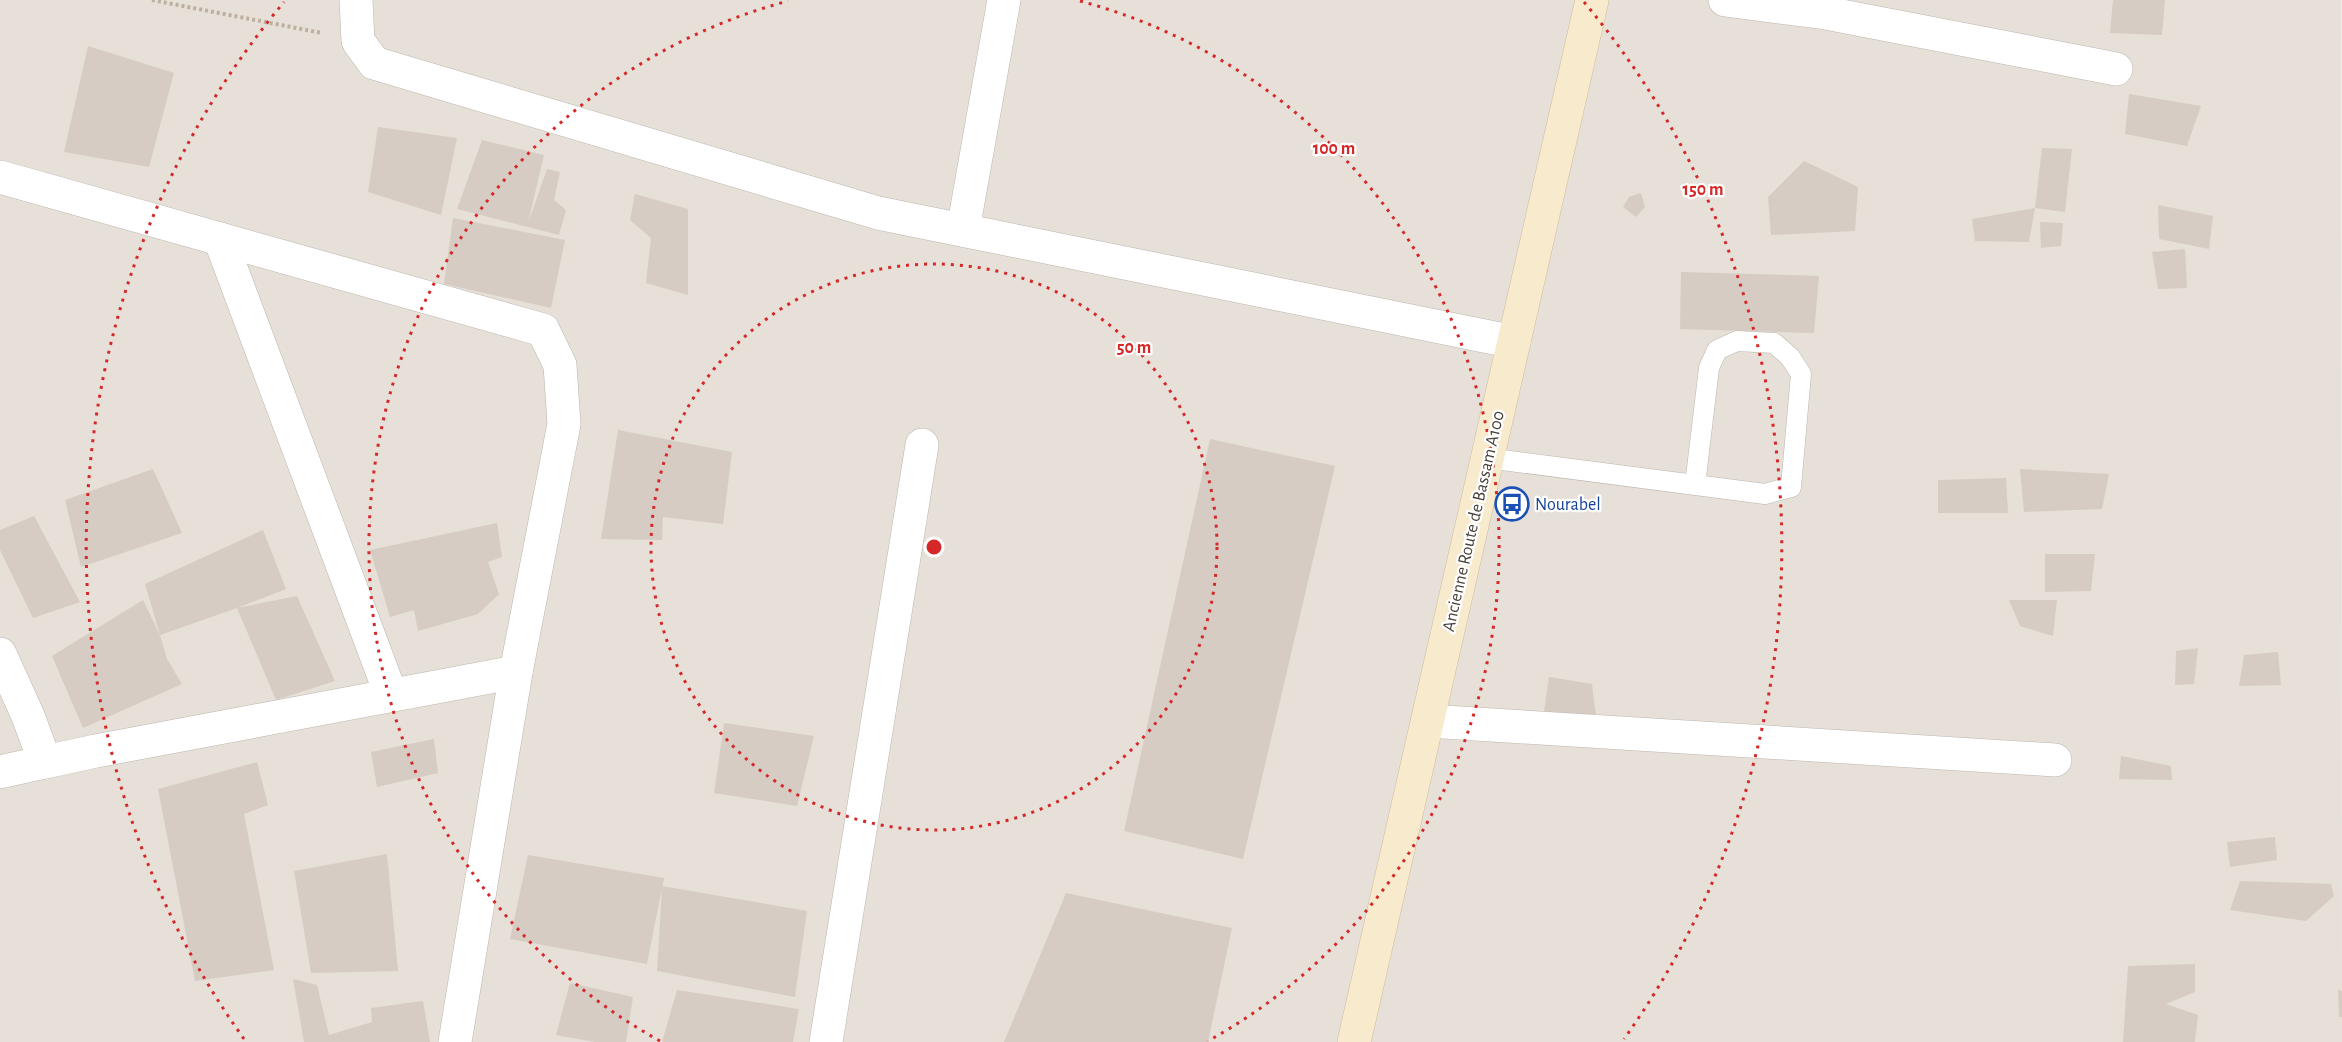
<svg xmlns="http://www.w3.org/2000/svg" width="2342" height="1042" viewBox="0 0 2342 1042" font-family="'Alegreya Sans',sans-serif">
  <style>
    .residential { fill: #e6e0d8 }
    .building { fill: #d6ccc3 }
    .lines { fill: none; stroke-linecap: round; stroke-linejoin: round }
    .lane-casing { stroke: #bdb5ad; stroke-width: 21 }
    .street-casing { stroke: #bdb5ad; stroke-width: 34 }
    .secondary-casing { stroke: #cdbc9e; stroke-width: 34 }
    .path { stroke: #bdb0a0; stroke-width: 4; stroke-dasharray: 3 3; stroke-linecap: butt }
    .lane { stroke: #fff; stroke-width: 20 }
    .street { stroke: #fff; stroke-width: 33 }
    .secondary { stroke: #f8eacd; stroke-width: 33 }
    .ring { fill: none; stroke: #d62828; stroke-width: 3; stroke-dasharray: 3 6 }
    .labels { text-anchor: middle; stroke-width: 4.5; stroke-linejoin: round; paint-order: stroke }
    .transit-label { font-size: 18px; fill: #164399; stroke: #fff; text-anchor: start }
    .street-label { font-size: 18px; fill: #453f38; stroke: #fff }
    .centre { fill: #d62828; stroke: #fff; stroke-width: 3 }
    .ring-label { font-size: 18px; text-anchor: middle; font-weight: bold; fill: #d62828; stroke: #fff; stroke-width: 4.5; stroke-linejoin: round; paint-order: stroke }
  </style>
  <rect width="100%" height="100%" fill="#f2efe9"/>
  <!-- residential -->
  <polygon class="residential" points="0,0 2341,0 2342,1042 0,1042"/>
  <!-- building -->
  <g class="building">
    <polygon points="2113,0 2165,0 2162,35 2110,33"/>
    <polygon points="88,46 174,73 149,167 64,152"/>
    <polygon points="2129,94 2201,106 2187,146 2125,134"/>
    <polygon points="378,127 457,138 441,215 368,192"/>
    <polygon points="482,140 544,155 528,223 547,169 560,172 554,200 566,210 559,235 457,209"/>
    <polygon points="2042,148 2072,149 2065,212 2035,208"/>
    <polygon points="1804,161 1858,187 1855,231 1771,235 1768,197"/>
    <polygon points="1641,193 1645,207 1636,217 1623,207 1629,197"/>
    <polygon points="635,194 688,209 688,295 646,283 651,238 630,220"/>
    <polygon points="2158,205 2213,216 2209,249 2159,239"/>
    <polygon points="2035,208 2029,242 1975,241 1972,219"/>
    <polygon points="453,218 565,240 551,308 444,284"/>
    <polygon points="2040,222 2063,223 2061,246 2041,248"/>
    <polygon points="2185,249 2187,288 2158,289 2152,252"/>
    <polygon points="1681,272 1819,276 1814,333 1680,329"/>
    <polygon points="618,430 732,452 723,524 663,517 662,540 601,539"/>
    <polygon points="1210,439 1335,466 1243,859 1124,831"/>
    <polygon points="153,469 182,533 81,567 65,500"/>
    <polygon points="2020,469 2109,474 2102,509 2024,512"/>
    <polygon points="2006,478 2008,513 1938,513 1938,480"/>
    <polygon points="34,516 80,602 33,618 0,550 0,530"/>
    <polygon points="497,523 502,557 488,562 499,594 478,614 418,631 414,610 390,617 370,550"/>
    <polygon points="263,530 286,589 237,608 297,596 335,681 276,700 237,608 160,635 145,584"/>
    <polygon points="2045,554 2095,554 2091,591 2045,592"/>
    <polygon points="143,600 160,635 167,659 182,684 83,728 52,656"/>
    <polygon points="2009,600 2057,600 2053,636 2020,626"/>
    <polygon points="2198,648 2194,684 2175,685 2176,651"/>
    <polygon points="2278,652 2281,685 2239,686 2244,655"/>
    <polygon points="1549,677 1592,684 1596,718 1544,711"/>
    <polygon points="724,723 814,736 797,806 714,793"/>
    <polygon points="434,739 438,773 377,787 371,752"/>
    <polygon points="2121,756 2171,766 2172,780 2119,779"/>
    <polygon points="257,762 268,805 244,814 274,970 195,981 158,789"/>
    <polygon points="2275,837 2277,860 2230,867 2227,842"/>
    <polygon points="387,854 398,971 311,973 294,871"/>
    <polygon points="528,855 664,878 647,964 510,939"/>
    <polygon points="2240,881 2331,884 2334,896 2306,921 2230,910"/>
    <polygon points="662,886 807,911 795,997 657,971"/>
    <polygon points="1066,893 1232,928 1208,1042 1004,1042"/>
    <polygon points="2195,964 2195,992 2166,1004 2198,1015 2195,1042 2123,1042 2128,966"/>
    <polygon points="293,979 317,985 329,1035 372,1022 371,1008 423,1001 430,1042 304,1042"/>
    <polygon points="570,983 633,997 626,1042 595,1042 556,1035"/>
    <polygon points="677,990 799,1009 793,1042 662,1042"/>
    <polygon points="2338,990 2342,991 2342,1017 2339,1017"/>
  </g>
  <g class="lines">
    <defs>
      <polyline id="lane" points="1487,458 1765,494 1791,487 1801,374 1790,357 1774,343 1737,341 1717,350 1709,368 1695,485"/>
      <g id="street">
        <polyline points="356,0 358,41 374,63 878,213 1514,342"/>
        <polyline points="1725,0 1826,13 2116,69"/>
        <polyline points="0,177 543,330 560,365 564,424 516,672 455,1042"/>
        <polyline points="963,230 1004,0"/>
        <polyline points="220,239 391,695"/>
        <polyline points="0,654 28,716 45,762 96,751 516,672"/>
        <polyline points="1428,721 2055,760"/>
        <polyline points="0,772 45,762"/>
        <polyline points="826,1042 922,445"/>
      </g>
      <polyline id="secondary" points="1354,1042 1592,0"/>
    </defs>
    <!-- lane casing -->
    <use href="#lane" class="lane-casing"/>
    <!-- street casing -->
    <use href="#street" class="street-casing"/>
    <!-- secondary casing -->
    <use href="#secondary" class="secondary-casing"/>
    <!-- path -->
    <polyline class="path" points="152,0 322,33"/>
    <!-- lane -->
    <use href="#lane" class="lane"/>
    <!-- street -->
    <use href="#street" class="street"/>
    <!-- secondary -->
    <use href="#secondary" class="secondary"/>
  </g>
  <!-- distance rings -->
  <g class="ring">
    <circle cx="934" cy="547" r="283"/>
    <path d="M660 1041A565 565 0 0 1 788 1M1080 1A565 565 0 0 1 1208 1041"/>
    <path d="M244 1039A848 848 0 0 1 284 2M1584 2A848 848 0 0 1 1624 1039"/>
  </g>
  <!-- icons -->
  <defs>
    <symbol id="bus-ring" viewBox="-11 -11 22 22"><circle r="9.5" fill="#fff" stroke="#1a4fb4" stroke-width="1.5"/><path d="M-5-6H5V4H4V6H2V4H-2V6H-4V4H-5ZM-3.5-4V0h7V-4ZM-3.5 1.2v1.5H-2V1.2ZM2 1.2v1.5H3.5V1.2Z" fill="#1a4fb4"/></symbol>
  </defs>
  <g fill-rule="evenodd">
    <use href="#bus-ring" x="1493" y="485" width="38" height="38"/>
  </g>
  <g class="labels">
    <!-- transit labels -->
    <g class="transit-label">
      <text x="1535" y="510">Nourabel</text>
    </g>
    <!-- street labels -->
    <g class="street-label">
      <text transform="translate(1473 521) rotate(-77)" y="6">Ancienne Route de Bassam A100</text>
    </g>
  </g>
  <circle cx="934" cy="547" r="9" class="centre"/>
  <g class="ring-label">
    <text x="1334" y="154">100 m</text>
    <text x="1703" y="195">150 m</text>
    <text x="1134" y="353">50 m</text>
  </g>
</svg>
